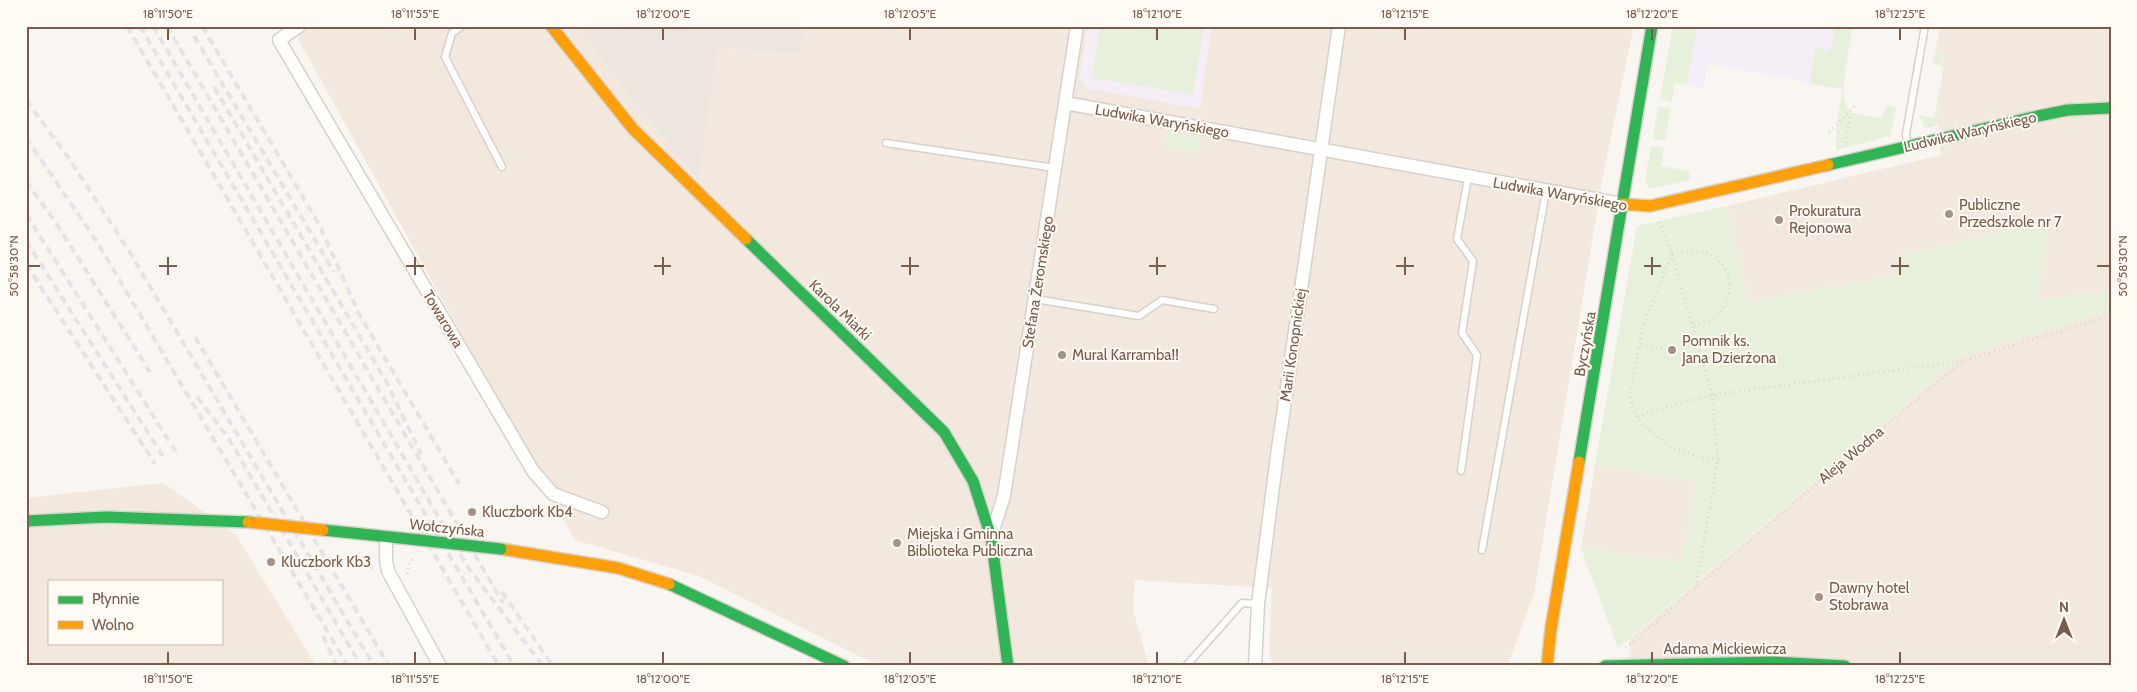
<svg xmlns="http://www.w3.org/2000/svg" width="2137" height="692" viewBox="0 0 2137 692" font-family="Cabin,sans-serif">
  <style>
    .residential { fill: #f2e8de; fill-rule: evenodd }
    .industrial { fill: #ede5e0 }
    .education { fill: #f6eef6 }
    .green { fill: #e7f0db }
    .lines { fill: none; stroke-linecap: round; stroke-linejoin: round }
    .lane-casing { stroke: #d7d1cb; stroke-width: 9 }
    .street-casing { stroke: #d7d1cb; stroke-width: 15 }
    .fast-casing { stroke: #d9d2cb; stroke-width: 14 }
    .slow-casing { stroke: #d9d2cb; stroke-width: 14 }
    .path { stroke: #dcd5d0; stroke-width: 3; stroke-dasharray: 1 4; stroke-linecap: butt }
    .lane { stroke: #fefefd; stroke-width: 6 }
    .street { stroke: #fefefd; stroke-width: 12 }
    .fast { stroke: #30b455; stroke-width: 11 }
    .slow { stroke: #ff9f0a; stroke-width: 11 }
    .rail { stroke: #e6e3e7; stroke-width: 4; stroke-dasharray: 8 5; stroke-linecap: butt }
    .fast-bridge-casing { stroke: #d9d2cb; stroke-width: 14; stroke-linecap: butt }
    .slow-bridge-casing { stroke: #d9d2cb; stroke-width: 14; stroke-linecap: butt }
    .fast-bridge { stroke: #30b455; stroke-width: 11 }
    .slow-bridge { stroke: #ff9f0a; stroke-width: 11 }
    .ticks { fill: none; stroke: #7a5c4d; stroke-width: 2 }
    .poi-dot { fill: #a69286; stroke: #fffaf3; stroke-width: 2 }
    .labels { text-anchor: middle; stroke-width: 4; stroke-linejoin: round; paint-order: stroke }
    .street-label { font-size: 15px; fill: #7a5c4d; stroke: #fffaf3 }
    .poi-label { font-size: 15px; fill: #7a5c4d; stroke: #fffaf3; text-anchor: start }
    .neatline { fill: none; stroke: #7a5c4d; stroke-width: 2 }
    .ticks-label { font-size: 12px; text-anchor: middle; fill: #7a5c4d }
  </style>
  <rect width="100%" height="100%" fill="#f9f5f0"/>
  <!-- residential -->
  <g class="residential">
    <polygon points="291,26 577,26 628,95 697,179 718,47 800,55 804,26 1088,26 1080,80 1199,109 1211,26 1634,26 1603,175 1534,594 1508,664 1273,666 1269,653 1272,588 1135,580 1133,609 1149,666 891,666 861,657 699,576 575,540"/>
    <polygon points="1940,26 2111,26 2111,291 2036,301 2049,221 1897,257 1901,274 1748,303 1727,206 1941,155 1938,125 1944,53 1937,52"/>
    <polygon points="2111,311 2111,666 1629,666 1630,639 1962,356"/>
    <polygon points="1595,465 1695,481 1683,562 1581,548"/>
    <path d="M 163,483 L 236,535 L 316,666 L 26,666 L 26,498 ZM 49,581 L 221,581 L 221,643 L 49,643 Z"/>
  </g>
  <!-- industrial -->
  <polygon class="industrial" points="577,26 804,26 800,55 718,47 698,180 628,95"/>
  <!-- education -->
  <g class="education">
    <polygon points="1088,26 1211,26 1200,109 1085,88 1080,80"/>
    <polygon points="1673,26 1853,26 1843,89 1708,64 1704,89 1663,81"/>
  </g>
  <!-- green -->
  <g class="green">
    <polygon points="1100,26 1204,26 1193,94 1092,78"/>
    <polygon points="1673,26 1697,26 1687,85 1675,83 1672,102 1660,99"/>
    <path d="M 1835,26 L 1853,26 C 1849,50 1835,93 1851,113 L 1881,118 L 1887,105 L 1896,107 L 1890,136 L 1836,150 L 1837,122 L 1843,89 L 1811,84 L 1810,80 L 1816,47 L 1824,48 L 1823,52 L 1828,52 L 1829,49 L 1831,50 Z"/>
    <polygon points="1940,26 1937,52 1944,53 1938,125 1927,128 1923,126 1919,115 1934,118 1944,67 1933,64"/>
    <polygon points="1658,106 1671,108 1665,141 1653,139"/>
    <polygon points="1167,132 1202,139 1199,152 1165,146"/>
    <polygon points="1651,146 1664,148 1661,166 1689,171 1690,180 1650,189 1645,182"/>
    <polygon points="1727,206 1748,303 1900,274 1896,257 2049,221 2036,301 2111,291 2111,311 1962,356 1618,648 1581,548 1682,562 1695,481 1595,465 1637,226"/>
  </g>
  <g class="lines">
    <defs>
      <g id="lane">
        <polyline points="462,26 452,33 445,57 502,167"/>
        <polyline points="886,143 1055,168"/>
        <polyline points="1907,143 1906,134 1925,26"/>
        <polyline points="1035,299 1139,316 1162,300 1214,309"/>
        <polyline points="1461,471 1477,355 1462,333 1473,261 1457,239 1468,178"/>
        <polyline points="1482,550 1546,191"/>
        <polyline points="1186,666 1242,603 1258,604"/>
      </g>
      <g id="street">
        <polyline points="299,26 279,40 533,471 553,494 602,512"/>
        <polyline points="1065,103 1622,204"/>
        <polyline points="386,537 386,560 388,571 440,666"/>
        <polyline points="991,537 1004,496 1077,26"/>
        <polyline points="1255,666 1258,604 1277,456 1339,26"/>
      </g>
      <g id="fast">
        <polyline points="1828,165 2038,116 2068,110 2111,108"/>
        <polyline points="746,239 944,432 973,481 991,537 1008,666"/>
        <polyline points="1579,462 1652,26"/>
        <polyline points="26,521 106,517 248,522"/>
        <polyline points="323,530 419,540"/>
        <polyline points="669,584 844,666"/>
        <polyline points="1605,666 1772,662 1845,666"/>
      </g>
      <g id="slow">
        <polyline points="551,26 633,129 746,239"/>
        <polyline points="1622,204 1650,206 1828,165"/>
        <polyline points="501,549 618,568 669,584"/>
        <polyline points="1547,666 1551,628 1579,462"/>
      </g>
    </defs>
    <!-- lane casing -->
    <use href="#lane" class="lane-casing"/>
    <!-- street casing -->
    <use href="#street" class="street-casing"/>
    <!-- fast casing -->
    <use href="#fast" class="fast-casing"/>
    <!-- slow casing -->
    <use href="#slow" class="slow-casing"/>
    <!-- path -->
    <g class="path">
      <polyline points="1829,132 1855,106"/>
      <polyline points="1846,143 1850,115"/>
      <polyline points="1659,222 1672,254 1712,395 1718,459 1705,458 1669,446 1641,423 1632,406 1630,394 1643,326 1672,254"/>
      <path d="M 1672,254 C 1681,252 1690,249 1699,251 C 1732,256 1740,297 1715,317 C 1709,321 1700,323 1693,325"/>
      <polyline points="1641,345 1666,349"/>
      <polyline points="1638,417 1648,412 1712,395 1963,361"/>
      <polyline points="359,552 372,569"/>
      <polyline points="407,574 409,565 414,558"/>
      <polyline points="1696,587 1718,459"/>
      <polyline points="1626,648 1794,503 1963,361 2111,315"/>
    </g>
    <!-- lane -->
    <use href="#lane" class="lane"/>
    <!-- street -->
    <use href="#street" class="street"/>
    <!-- fast -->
    <use href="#fast" class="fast"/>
    <!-- slow -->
    <use href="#slow" class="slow"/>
    <!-- rail -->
    <g class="rail">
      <polyline points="127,26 499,666"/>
      <polyline points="140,26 514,666"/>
      <polyline points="153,26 467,566 543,666"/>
      <polyline points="167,26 503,603"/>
      <polyline points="202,26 320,226 359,314 459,484"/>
      <polyline points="194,36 334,272"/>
      <polyline points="214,87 387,383 421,454"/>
      <polyline points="26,100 68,157 129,251 374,666"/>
      <polyline points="26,138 97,242 348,666"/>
      <polyline points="26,181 54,220 150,372"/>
      <polyline points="26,214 176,452"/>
      <polyline points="26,241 164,458"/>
      <polyline points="26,264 155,464"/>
      <polyline points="195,337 389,666"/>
      <polyline points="197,397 229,439 361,666"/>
      <polyline points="502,592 553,666"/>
      <polyline points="323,636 337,666"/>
    </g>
    <defs>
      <polyline id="fast-bridge" points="419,540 501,549"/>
      <polyline id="slow-bridge" points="248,522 323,530"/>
    </defs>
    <!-- fast-bridge casing -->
    <use href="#fast-bridge" class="fast-bridge-casing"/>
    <!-- slow-bridge casing -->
    <use href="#slow-bridge" class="slow-bridge-casing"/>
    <!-- fast-bridge -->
    <use href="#fast-bridge" class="fast-bridge"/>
    <!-- slow-bridge -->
    <use href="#slow-bridge" class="slow-bridge"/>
  </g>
  <!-- ticks -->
  <path class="ticks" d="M 168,28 L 168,40M 415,28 L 415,40M 663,28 L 663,40M 910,28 L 910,40M 1157,28 L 1157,40M 1405,28 L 1405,40M 1652,28 L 1652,40M 1900,28 L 1900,40M 168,257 L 168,275M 415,257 L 415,275M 663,257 L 663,275M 910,257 L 910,275M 1157,257 L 1157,275M 1405,257 L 1405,275M 1652,257 L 1652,275M 1900,257 L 1900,275M 28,266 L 40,266M 159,266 L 177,266M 406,266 L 424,266M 654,266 L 671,266M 901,266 L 919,266M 1149,266 L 1166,266M 1396,266 L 1414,266M 1644,266 L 1661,266M 1891,266 L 1909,266M 2097,266 L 2110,266M 168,652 L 168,664M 415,652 L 415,664M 663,652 L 663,664M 910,652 L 910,664M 1157,652 L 1157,664M 1405,652 L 1405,664M 1652,652 L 1652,664M 1900,652 L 1900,664"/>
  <!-- markers -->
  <g class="poi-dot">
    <circle cx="1949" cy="214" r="5"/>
    <circle cx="1779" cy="220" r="5"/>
    <circle cx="1672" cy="350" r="5"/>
    <circle cx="1062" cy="355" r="5"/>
    <circle cx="472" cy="512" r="5"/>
    <circle cx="897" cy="543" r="5"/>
    <circle cx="271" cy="562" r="5"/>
    <circle cx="1819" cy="597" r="5"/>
  </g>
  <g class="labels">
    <!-- street labels -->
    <g class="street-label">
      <text transform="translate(1162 121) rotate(10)" y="5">Ludwika Waryńskiego</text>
      <text transform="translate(1970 132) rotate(-13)" y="5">Ludwika Waryńskiego</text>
      <text transform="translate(1560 194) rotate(10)" y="5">Ludwika Waryńskiego</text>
      <text transform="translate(1038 282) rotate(-81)" y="5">Stefana Żeromskiego</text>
      <text transform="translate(840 310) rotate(44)" y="5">Karola Miarki</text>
      <text transform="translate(443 319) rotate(59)" y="5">Towarowa</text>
      <text transform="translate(1585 344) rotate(-80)" y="5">Byczyńska</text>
      <text transform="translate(1293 345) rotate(-82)" y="5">Marii Konopnickiej</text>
      <text transform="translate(1851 455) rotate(-40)" y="5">Aleja Wodna</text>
      <text transform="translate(447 528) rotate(6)" y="5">Wołczyńska</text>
      <text x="1725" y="654">Adama Mickiewicza</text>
    </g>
    <!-- poi labels -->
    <g class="poi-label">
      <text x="1959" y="210">Publiczne<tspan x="1959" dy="17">Przedszkole nr 7</tspan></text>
      <text x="1789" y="216">Prokuratura<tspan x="1789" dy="17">Rejonowa</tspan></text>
      <text x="1682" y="346">Pomnik ks.<tspan x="1682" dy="17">Jana Dzierżona</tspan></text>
      <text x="1072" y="360">Mural Karramba!!</text>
      <text x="482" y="517">Kluczbork Kb4</text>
      <text x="907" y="539">Miejska i Gminna<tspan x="907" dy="17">Biblioteka Publiczna</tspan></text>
      <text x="281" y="567">Kluczbork Kb3</text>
      <text x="1829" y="593">Dawny hotel<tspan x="1829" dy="17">Stobrawa</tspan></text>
    </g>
  </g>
  <!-- border -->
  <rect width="2137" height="692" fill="none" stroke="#fffaf3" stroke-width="55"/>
  <!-- legend -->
  <rect x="48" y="580" width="175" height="65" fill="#fffaf3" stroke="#cabbb1"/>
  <rect x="58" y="596" width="25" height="8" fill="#30b455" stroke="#cabbb1"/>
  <text x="92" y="604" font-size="15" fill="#7a5c4d">Płynnie</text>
  <rect x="58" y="621" width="25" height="8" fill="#ff9f0a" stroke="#cabbb1"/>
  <text x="92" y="630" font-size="15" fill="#7a5c4d">Wolno</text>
  <!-- north arrow -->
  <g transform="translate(2064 620)" stroke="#fffaf3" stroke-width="4" paint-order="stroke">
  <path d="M0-4L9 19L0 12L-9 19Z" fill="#7a5c4d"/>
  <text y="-8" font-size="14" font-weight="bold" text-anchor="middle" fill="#7a5c4d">N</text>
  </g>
  <rect x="28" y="28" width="2082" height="636" class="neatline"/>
  <g class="ticks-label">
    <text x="168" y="18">18°11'50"E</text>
    <text x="415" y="18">18°11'55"E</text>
    <text x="663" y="18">18°12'00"E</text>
    <text x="910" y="18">18°12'05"E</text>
    <text x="1157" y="18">18°12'10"E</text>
    <text x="1405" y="18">18°12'15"E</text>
    <text x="1652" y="18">18°12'20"E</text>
    <text x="1900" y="18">18°12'25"E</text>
    <text transform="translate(14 266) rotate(-90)" y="4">50°58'30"N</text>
    <text transform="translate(2123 266) rotate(-90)" y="4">50°58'30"N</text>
    <text x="168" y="683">18°11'50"E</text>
    <text x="415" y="683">18°11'55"E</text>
    <text x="663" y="683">18°12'00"E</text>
    <text x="910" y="683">18°12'05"E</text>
    <text x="1157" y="683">18°12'10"E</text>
    <text x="1405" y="683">18°12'15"E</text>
    <text x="1652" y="683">18°12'20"E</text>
    <text x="1900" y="683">18°12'25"E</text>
  </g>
</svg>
